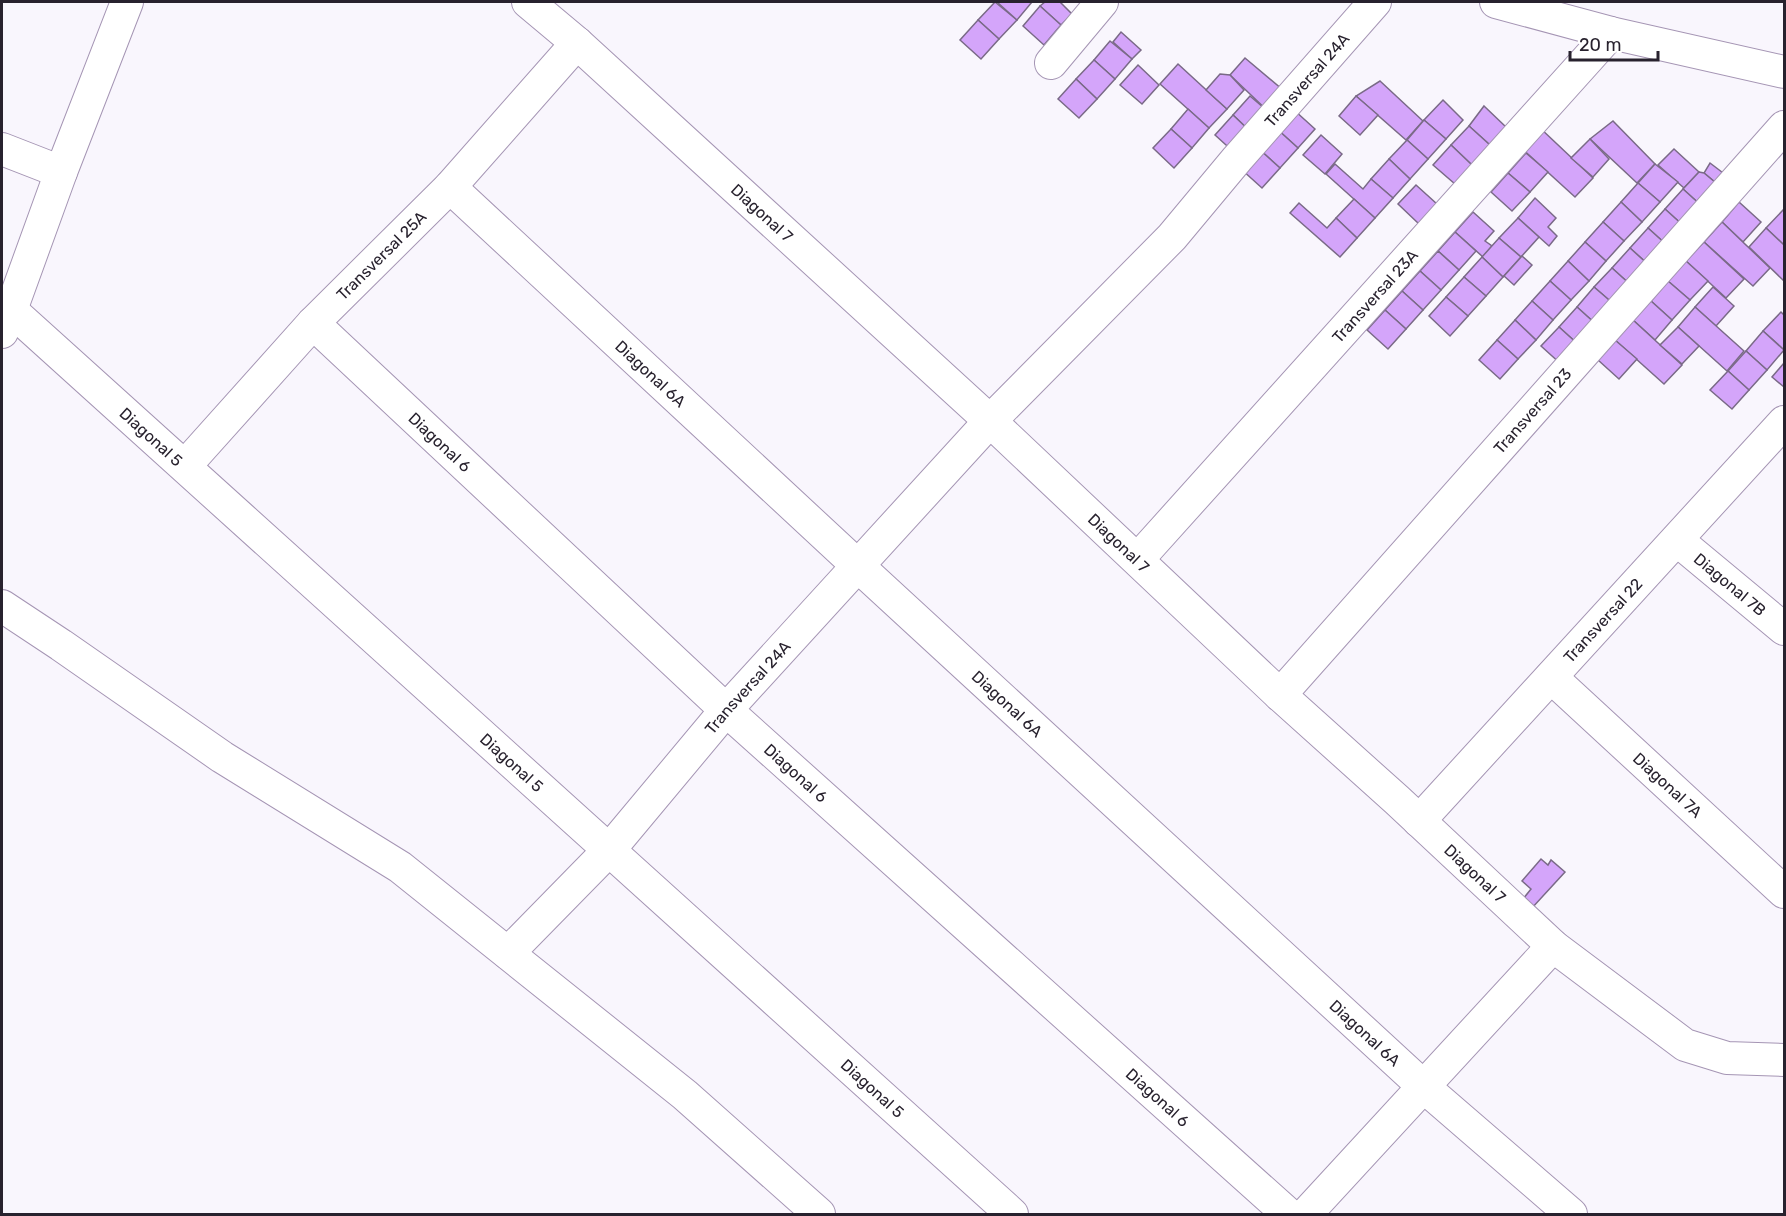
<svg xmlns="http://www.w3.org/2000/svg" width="1786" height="1216" viewBox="0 0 1786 1216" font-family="Rubik,sans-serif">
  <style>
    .building { fill: #d4a5fa; stroke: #7a6a87; stroke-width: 1.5 }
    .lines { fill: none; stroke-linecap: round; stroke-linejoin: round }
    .minor-casing { stroke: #a595b4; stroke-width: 34 }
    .minor { stroke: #fff; stroke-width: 32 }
    .labels { text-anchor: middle; stroke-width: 5; stroke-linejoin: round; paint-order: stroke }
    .street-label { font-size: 16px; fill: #28222e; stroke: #fff }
  </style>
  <rect width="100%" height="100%" fill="#f9f6fd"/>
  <!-- building -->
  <g class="building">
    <polygon points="995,2 1017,20 999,39 978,20"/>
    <polygon points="997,2 1032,2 1017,20"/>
    <polygon points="1045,2 1060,2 1072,14 1061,25 1040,6"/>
    <polygon points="1040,6 1061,25 1044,45 1023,26"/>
    <polygon points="978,20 999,39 981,59 960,40"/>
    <polygon points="1121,32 1141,50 1132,59 1113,42"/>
    <polygon points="1110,41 1132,59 1115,79 1094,60"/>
    <polygon points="1245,58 1289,95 1272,115 1230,75"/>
    <polygon points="1094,60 1115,79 1097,99 1076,79"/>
    <polygon points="1178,64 1227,109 1209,128 1160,84"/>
    <polygon points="1138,65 1159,85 1142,104 1120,85"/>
    <polygon points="1220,74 1230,75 1244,90 1227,109 1206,90"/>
    <polygon points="1076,79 1097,99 1079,118 1058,99"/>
    <polygon points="1380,81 1423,121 1406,140 1356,96"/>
    <polygon points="1250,96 1272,115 1254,135 1233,115"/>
    <polygon points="1356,96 1378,115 1360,135 1339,116"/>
    <polygon points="1443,100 1463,120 1446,139 1424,120"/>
    <polygon points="1484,106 1506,127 1490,145 1469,126"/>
    <polygon points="1188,109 1209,128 1192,148 1171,129"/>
    <polygon points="1294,110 1315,129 1298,148 1277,129"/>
    <polygon points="1233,115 1254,135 1236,154 1215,135"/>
    <polygon points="1424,120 1446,139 1428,159 1407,140"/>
    <polygon points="1613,121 1655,164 1637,183 1590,139"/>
    <polygon points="1469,126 1490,145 1472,165 1451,145"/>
    <polygon points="1539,127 1593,178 1575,197 1518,145"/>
    <polygon points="1171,129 1192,148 1174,168 1153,148"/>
    <polygon points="1277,129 1298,148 1280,168 1259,149"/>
    <polygon points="1321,135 1342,154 1325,174 1303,155"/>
    <polygon points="1590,139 1609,159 1593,177 1571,158"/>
    <polygon points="1407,140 1428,159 1410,179 1389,159"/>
    <polygon points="1451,145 1472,165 1455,184 1433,165"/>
    <polygon points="1259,149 1280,168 1262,188 1241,169"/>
    <polygon points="1674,149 1699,172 1684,188 1658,165"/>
    <polygon points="1526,153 1548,172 1530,192 1508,173"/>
    <polygon points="1389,159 1410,179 1393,198 1371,179"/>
    <polygon points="1710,163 1731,179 1722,188 1704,173"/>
    <polygon points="1335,164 1363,189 1371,179 1393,198 1375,218 1326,174"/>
    <polygon points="1655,164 1678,182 1660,202 1638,183"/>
    <polygon points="1699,172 1704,173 1722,188 1704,208 1683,189"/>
    <polygon points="1508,173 1530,192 1512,211 1491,192"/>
    <polygon points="1638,183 1660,202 1642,222 1621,202"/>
    <polygon points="1416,185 1437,204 1419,224 1398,204"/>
    <polygon points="1683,189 1704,208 1686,228 1665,209"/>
    <polygon points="1535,198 1556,218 1548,227 1557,236 1549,246 1518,218"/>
    <polygon points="1354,199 1375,218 1357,238 1336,218"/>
    <polygon points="1621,202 1642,222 1624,241 1603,222"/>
    <polygon points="1739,202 1761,222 1743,242 1722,222"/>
    <polygon points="1299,203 1327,228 1336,218 1357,238 1340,257 1290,213"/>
    <polygon points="1665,209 1686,228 1669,247 1648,228"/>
    <polygon points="1784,209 1784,245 1766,228"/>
    <polygon points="1473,212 1494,231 1485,241 1492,246 1483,257 1455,232"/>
    <polygon points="1518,218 1539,237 1521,257 1499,238"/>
    <polygon points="1603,222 1624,241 1606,261 1585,242"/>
    <polygon points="1722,222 1770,268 1753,286 1704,242"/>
    <polygon points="1648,228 1669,247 1651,267 1630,248"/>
    <polygon points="1766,228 1784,245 1784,281 1749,247"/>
    <polygon points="1455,232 1476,251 1459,270 1438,251"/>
    <polygon points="1499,238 1521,257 1503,277 1482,257"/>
    <polygon points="1585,242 1606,261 1589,281 1568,261"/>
    <polygon points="1704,242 1744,279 1726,298 1686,261"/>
    <polygon points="1630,248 1651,267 1633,287 1612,268"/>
    <polygon points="1438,251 1459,270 1441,290 1420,271"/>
    <polygon points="1522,256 1532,265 1514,285 1504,276"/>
    <polygon points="1482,257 1503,277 1486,296 1464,277"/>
    <polygon points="1568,261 1589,281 1571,300 1550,281"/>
    <polygon points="1686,261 1708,281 1690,300 1668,281"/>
    <polygon points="1612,268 1633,287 1616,306 1594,287"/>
    <polygon points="1420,271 1441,290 1423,310 1402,291"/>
    <polygon points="1464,277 1486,296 1468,316 1446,297"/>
    <polygon points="1550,281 1571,300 1553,320 1532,301"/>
    <polygon points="1668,281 1690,300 1672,320 1651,301"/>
    <polygon points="1594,287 1616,306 1598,326 1577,307"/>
    <polygon points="1713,287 1734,306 1716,326 1695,307"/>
    <polygon points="1402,291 1423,310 1406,329 1385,310"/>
    <polygon points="1446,297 1468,316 1450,336 1429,316"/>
    <polygon points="1532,301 1553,320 1536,340 1515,320"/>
    <polygon points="1651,301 1672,320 1655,340 1633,320"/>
    <polygon points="1577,307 1598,326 1580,346 1559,327"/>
    <polygon points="1695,307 1744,351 1727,371 1678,327"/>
    <polygon points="1385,310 1406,329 1388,349 1367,330"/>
    <polygon points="1781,312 1784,315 1784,350 1763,331"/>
    <polygon points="1515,320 1536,340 1518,359 1497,340"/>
    <polygon points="1633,320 1682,365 1664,384 1615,340"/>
    <polygon points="1559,327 1580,346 1562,365 1541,346"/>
    <polygon points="1678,327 1699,346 1682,364 1660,345"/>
    <polygon points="1763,331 1784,350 1767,370 1746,351"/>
    <polygon points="1497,340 1518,359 1500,379 1479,360"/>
    <polygon points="1615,340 1637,359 1619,379 1598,360"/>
    <polygon points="1746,351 1767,370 1749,390 1728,371"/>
    <polygon points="1784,363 1784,387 1772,377"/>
    <polygon points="1728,371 1749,390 1732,409 1710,390"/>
    <polygon points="1541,859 1548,865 1551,860 1565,872 1532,908 1523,899 1531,889 1522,881"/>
  </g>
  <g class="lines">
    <defs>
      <g id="minor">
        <path id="s1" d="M 528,2 L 577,43 L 990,421 L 1280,695 L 1397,800 L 1553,946 L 1685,1045 L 1727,1058 L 1784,1060"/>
        <polyline points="1496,2 1611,33 1784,72"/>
        <polyline points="1051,63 1102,2"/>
        <polyline points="2,149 61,172"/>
        <path id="s2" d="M 450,187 L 858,566 L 1424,1087 L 1571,1214"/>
        <path id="s3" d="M 11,310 L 1012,1214"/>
        <path id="s4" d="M 313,323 L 726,710 L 1288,1214"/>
        <polyline points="2,332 11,310 61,172 127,2"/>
        <path id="s5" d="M 185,466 L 313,323 L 450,187 L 577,43"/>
        <path id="s6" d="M 1677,540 L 1784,629"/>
        <path id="s7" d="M 1138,559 L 1611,33"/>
        <polyline points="2,606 61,645 222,757 400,867 685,1095 819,1214"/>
        <path id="s8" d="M 1551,677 L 1784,892"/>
        <path id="s9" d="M 1280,695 L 1784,127"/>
        <path id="s10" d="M 1419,821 L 1784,422"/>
        <path id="s11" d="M 508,953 L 610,849 L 726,710 L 990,421 L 1172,237 L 1237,159 L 1375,2"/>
        <polyline points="1306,1214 1553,946"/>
      </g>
    </defs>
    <!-- minor casing -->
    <use href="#minor" class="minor-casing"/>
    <!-- minor -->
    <use href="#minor" class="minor"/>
  </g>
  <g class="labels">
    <!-- street labels -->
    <g class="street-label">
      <text dy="6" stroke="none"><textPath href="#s11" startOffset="1184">Transversal 24A</textPath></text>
      <text dy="6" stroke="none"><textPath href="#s1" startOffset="315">Diagonal 7</textPath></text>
      <text dy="6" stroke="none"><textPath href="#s5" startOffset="288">Transversal 25A</textPath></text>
      <text dy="6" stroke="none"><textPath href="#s7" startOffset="354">Transversal 23A</textPath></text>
      <text dy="6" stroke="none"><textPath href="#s2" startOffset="274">Diagonal 6A</textPath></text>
      <text dy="6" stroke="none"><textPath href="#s9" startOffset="380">Transversal 23</textPath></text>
      <text dy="6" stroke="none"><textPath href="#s3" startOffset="189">Diagonal 5</textPath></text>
      <text dy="6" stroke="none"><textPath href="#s4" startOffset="174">Diagonal 6</textPath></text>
      <text dy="6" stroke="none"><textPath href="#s1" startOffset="801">Diagonal 7</textPath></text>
      <text dy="6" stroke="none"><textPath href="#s6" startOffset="69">Diagonal 7B</textPath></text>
      <text dy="6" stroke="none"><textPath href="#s10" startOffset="272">Transversal 22</textPath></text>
      <text dy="6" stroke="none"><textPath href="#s11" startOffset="358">Transversal 24A</textPath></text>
      <text dy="6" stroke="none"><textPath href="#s2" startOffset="760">Diagonal 6A</textPath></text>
      <text dy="6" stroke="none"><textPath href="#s3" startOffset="675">Diagonal 5</textPath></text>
      <text dy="6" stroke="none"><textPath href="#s4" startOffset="660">Diagonal 6</textPath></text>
      <text dy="6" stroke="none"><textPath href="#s8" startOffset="159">Diagonal 7A</textPath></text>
      <text dy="6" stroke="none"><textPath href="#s1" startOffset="1287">Diagonal 7</textPath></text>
      <text dy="6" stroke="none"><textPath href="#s2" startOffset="1246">Diagonal 6A</textPath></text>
      <text dy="6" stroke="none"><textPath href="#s3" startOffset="1161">Diagonal 5</textPath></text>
      <text dy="6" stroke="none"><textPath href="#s4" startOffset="1146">Diagonal 6</textPath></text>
    </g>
  </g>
  <!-- border -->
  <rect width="1786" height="1216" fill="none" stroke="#28222e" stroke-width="6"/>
  <!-- scale -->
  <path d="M1570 51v9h88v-9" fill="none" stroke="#28222e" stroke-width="3"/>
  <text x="1579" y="51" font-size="18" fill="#28222e" stroke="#ffffff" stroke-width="4.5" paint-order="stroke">20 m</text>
</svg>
